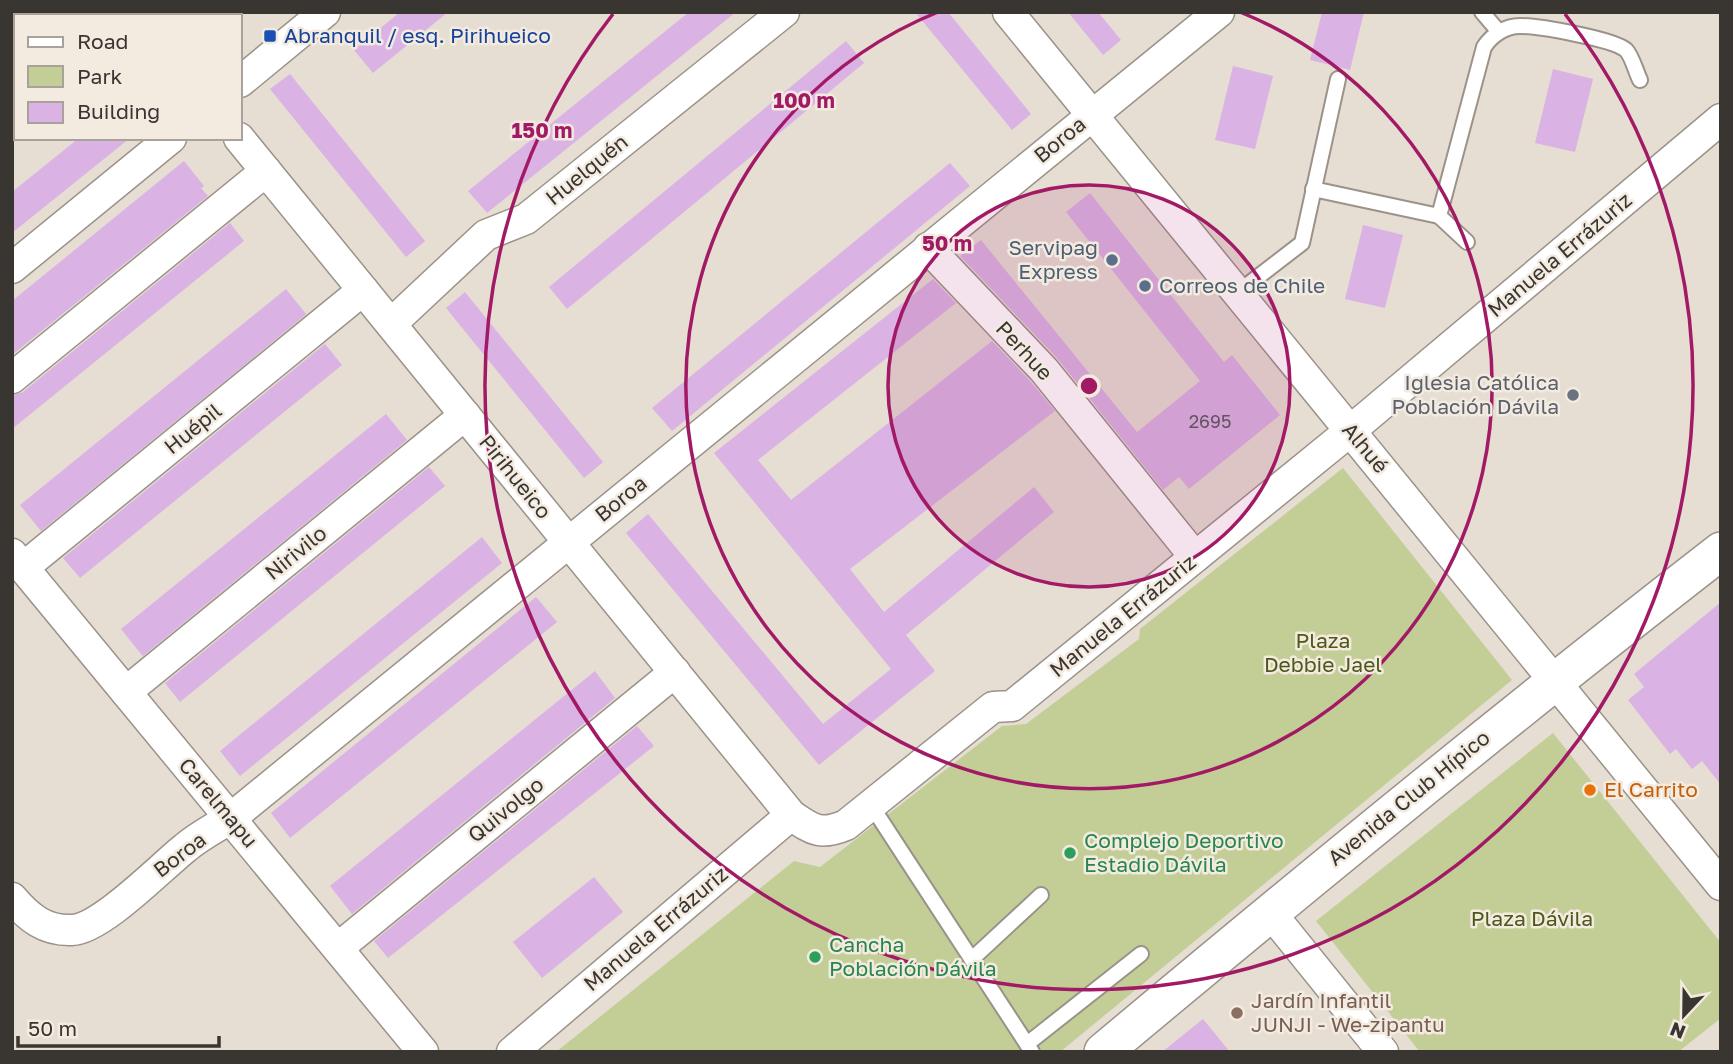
<svg xmlns="http://www.w3.org/2000/svg" width="1733" height="1064" viewBox="0 0 1733 1064" font-family="'Golos Text',sans-serif">
  <style>
    .park { fill: #c3ce96 }
    .building { fill: #dab3e4 }
    .lines { fill: none; stroke-linecap: round; stroke-linejoin: round }
    .service-casing { stroke: #9b9289; stroke-width: 18 }
    .minor-casing { stroke: #9b9289; stroke-width: 33 }
    .tertiary-casing { stroke: #9b9289; stroke-width: 40 }
    .service { stroke: #fff; stroke-width: 14 }
    .minor { stroke: #fff; stroke-width: 30 }
    .tertiary { stroke: #fff; stroke-width: 37 }
    .ring { fill: none; stroke: #a21a65; stroke-width: 3.5 }
    .transit-dot { fill: #1a4fb4; stroke: #f3eae0; stroke-width: 2.5 }
    .service-dot { fill: #5c6f8a; stroke: #f3eae0; stroke-width: 2.5 }
    .worship-dot { fill: #6b7280; stroke: #f3eae0; stroke-width: 2.5 }
    .food-dot { fill: #e8710a; stroke: #f3eae0; stroke-width: 2.5 }
    .leisure-dot { fill: #2e9e5b; stroke: #f3eae0; stroke-width: 2.5 }
    .education-dot { fill: #8d6e63; stroke: #f3eae0; stroke-width: 2.5 }
    .labels { text-anchor: middle; stroke-width: 5; stroke-linejoin: round; paint-order: stroke }
    .number-label { font-size: 18px; fill: #61545e }
    .transit-label { font-size: 21px; fill: #164399; stroke: #f3eae0; text-anchor: start }
    .street-label { font-size: 21px; fill: #393531; stroke: #f3eae0 }
    .service-label { font-size: 21px; fill: #4e5e75; stroke: #f3eae0; text-anchor: end }
    .worship-label { font-size: 21px; fill: #5b616d; stroke: #f3eae0; text-anchor: end }
    .park-label { font-size: 21px; fill: #4e5817; stroke: #f3eae0 }
    .food-label { font-size: 21px; fill: #c56008; stroke: #f3eae0; text-anchor: start }
    .leisure-label { font-size: 21px; fill: #27864d; stroke: #f3eae0; text-anchor: start }
    .education-label { font-size: 21px; fill: #785e54; stroke: #f3eae0; text-anchor: start }
    .centre { fill: #a21a65; stroke: #f3eae0; stroke-width: 3.5 }
    .ring-label { font-size: 21px; text-anchor: middle; font-weight: bold; fill: #a21a65; stroke: #f3eae0; stroke-width: 5; stroke-linejoin: round; paint-order: stroke }
  </style>
  <rect width="100%" height="100%" fill="#e6ddd3"/>
  <!-- park -->
  <g class="park">
    <polygon points="1343,468 1512,680 1060,1052 556,1052 794,861 820,867 1002,726 1026,724 1139,639 1140,629"/>
    <polygon points="1553,733 1721,943 1721,1018 1678,1052 1420,1052 1316,921"/>
  </g>
  <!-- building -->
  <g class="building">
    <polygon points="400,12 448,12 373,73 354,50"/>
    <polygon points="689,12 736,12 487,213 468,191"/>
    <polygon points="915,12 948,12 1031,114 1012,130"/>
    <polygon points="1068,12 1098,12 1121,40 1103,55"/>
    <polygon points="1322,12 1364,12 1350,70 1310,60"/>
    <polygon points="846,41 864,63 567,309 549,287"/>
    <polygon points="1233,66 1273,76 1255,149 1215,140"/>
    <polygon points="1553,69 1593,79 1575,152 1535,143"/>
    <polygon points="290,74 425,241 406,257 270,89"/>
    <polygon points="79,138 130,138 12,233 12,192"/>
    <polygon points="184,161 204,186 201,188 208,196 12,355 12,301"/>
    <polygon points="950,163 970,186 672,431 652,408"/>
    <polygon points="1090,193 1224,362 1232,355 1280,415 1189,489 1179,477 1163,490 1057,358 960,256 981,240 1137,432 1200,381 1066,212"/>
    <polygon points="230,223 244,241 12,429 12,395 23,392"/>
    <polygon points="1363,225 1403,235 1385,308 1345,299"/>
    <polygon points="933,279 956,303 758,460 791,500 992,341 1031,382 1055,411 850,569 884,612 1034,487 1054,512 906,635 935,671 819,765 626,533 648,514 823,724 891,669 714,453"/>
    <polygon points="286,289 306,314 303,317 41,531 20,505"/>
    <polygon points="465,292 603,462 584,478 446,308"/>
    <polygon points="325,344 342,365 80,578 63,558"/>
    <polygon points="386,414 407,440 143,656 141,654 121,629"/>
    <polygon points="429,467 445,486 180,702 165,683"/>
    <polygon points="482,537 502,563 240,776 220,751"/>
    <polygon points="536,597 557,622 290,838 271,813"/>
    <polygon points="1721,602 1721,785 1702,761 1692,769 1676,749 1670,754 1628,700 1644,687 1634,674"/>
    <polygon points="595,671 615,698 352,914 330,886"/>
    <polygon points="637,726 654,746 388,958 374,941"/>
    <polygon points="594,877 623,912 542,978 513,942"/>
    <polygon points="1203,1019 1230,1052 1162,1052"/>
  </g>
  <g class="lines">
    <defs>
      <g id="service">
        <polyline points="1482,12 1499,32"/>
        <polyline points="1313,189 1439,216"/>
        <path d="M 1467,242 L 1439,216 L 1484,47 C 1492,35 1505,26 1520,26 C 1539,26 1613,39 1626,50 C 1632,56 1636,72 1640,80"/>
        <polyline points="1237,293 1302,243 1338,79"/>
        <polyline points="871,805 1032,1052"/>
        <polyline points="972,959 1041,895"/>
        <polyline points="1027,1044 1141,954"/>
      </g>
      <g id="minor">
        <polyline points="137,12 140,16"/>
        <polyline points="1008,12 1721,885"/>
        <polyline points="56,16 61,12"/>
        <polyline points="12,52 16,49"/>
        <polyline points="240,82 325,12"/>
        <path d="M 239,138 L 791,815 C 813,830 820,836 846,825 L 993,707 L 1012,706 L 1350,431 L 1721,119"/>
        <polyline points="928,248 1044,370 1195,557"/>
        <polyline points="12,268 171,138"/>
        <polyline points="391,324 486,235 526,219 784,12"/>
        <polyline points="12,378 266,171"/>
        <polyline points="12,554 423,1052"/>
        <polyline points="24,567 363,290"/>
        <polyline points="126,692 465,415"/>
        <path d="M 12,898 C 29,918 45,931 72,930 C 101,929 160,868 185,848 C 199,836 215,828 231,818 L 1219,12"/>
        <polyline points="1270,912 1383,1052"/>
        <polyline points="338,948 675,672"/>
        <polyline points="512,1052 791,815"/>
      </g>
      <path id="tertiary" d="M 1103,1052 C 1306,882 1511,714 1721,551"/>
    </defs>
    <!-- service casing -->
    <use href="#service" class="service-casing"/>
    <!-- minor casing -->
    <use href="#minor" class="minor-casing"/>
    <!-- tertiary casing -->
    <use href="#tertiary" class="tertiary-casing"/>
    <!-- service -->
    <use href="#service" class="service"/>
    <!-- minor -->
    <use href="#minor" class="minor"/>
    <!-- tertiary -->
    <use href="#tertiary" class="tertiary"/>
  </g>
  <!-- distance rings -->
  <circle cx="1089" cy="386" r="201" fill="#a21a65" fill-opacity=".12"/>
  <g class="ring">
    <circle cx="1089" cy="386" r="201"/>
    <path d="M1240 12A403 403 0 1 1 938 12"/>
    <path d="M1565 14A604 604 0 1 1 613 14"/>
  </g>
  <!-- markers -->
  <rect class="transit-dot" x="263" y="29" width="14" height="14" rx="3.5"/>
  <g class="service-dot">
    <circle cx="1112" cy="260" r="7"/>
    <circle cx="1145" cy="286" r="7"/>
  </g>
  <circle class="worship-dot" cx="1573" cy="395" r="7"/>
  <circle class="food-dot" cx="1590" cy="790" r="7"/>
  <g class="leisure-dot">
    <circle cx="1070" cy="853" r="7"/>
    <circle cx="815" cy="957" r="7"/>
  </g>
  <circle class="education-dot" cx="1237" cy="1013" r="7"/>
  <g class="labels">
    <!-- number labels -->
    <g class="number-label">
      <text x="1210" y="428">2695</text>
    </g>
    <!-- transit labels -->
    <g class="transit-label">
      <text x="284" y="43">Abranquil / esq. Pirihueico</text>
    </g>
    <!-- street labels -->
    <g class="street-label">
      <text transform="translate(1060 140) rotate(-39)" y="7">Boroa</text>
      <text transform="translate(587 170) rotate(-39)" y="7">Huelquén</text>
      <text transform="translate(1560 255) rotate(-40)" y="7">Manuela Errázuriz</text>
      <text transform="translate(1024 351) rotate(47)" y="7">Perhue</text>
      <text transform="translate(193 429) rotate(-39)" y="7">Huépil</text>
      <text transform="translate(1365 448) rotate(50)" y="7">Alhué</text>
      <text transform="translate(515 477) rotate(51)" y="7">Pirihueico</text>
      <text transform="translate(621 499) rotate(-39)" y="7">Boroa</text>
      <text transform="translate(296 553) rotate(-39)" y="7">Nirivilo</text>
      <text transform="translate(1123 616) rotate(-39)" y="7">Manuela Errázuriz</text>
      <text transform="translate(1409 798) rotate(-39)" y="7">Avenida Club Hípico</text>
      <text transform="translate(218 803) rotate(50)" y="7">Carelmapu</text>
      <text transform="translate(506 810) rotate(-39)" y="7">Quivolgo</text>
      <text transform="translate(180 855) rotate(-37)" y="7">Boroa</text>
      <text transform="translate(656 929) rotate(-40)" y="7">Manuela Errázuriz</text>
    </g>
    <!-- service labels -->
    <g class="service-label">
      <text x="1098" y="255">Servipag<tspan x="1098" dy="24">Express</tspan></text>
      <text x="1159" y="293" text-anchor="start">Correos de Chile</text>
    </g>
    <!-- worship labels -->
    <g class="worship-label">
      <text x="1559" y="390">Iglesia Católica<tspan x="1559" dy="24">Población Dávila</tspan></text>
    </g>
    <!-- park labels -->
    <g class="park-label">
      <text x="1323" y="648">Plaza<tspan x="1323" dy="24">Debbie Jael</tspan></text>
      <text x="1532" y="926">Plaza Dávila</text>
    </g>
    <!-- food labels -->
    <g class="food-label">
      <text x="1604" y="797">El Carrito</text>
    </g>
    <!-- leisure labels -->
    <g class="leisure-label">
      <text x="1084" y="848">Complejo Deportivo<tspan x="1084" dy="24">Estadio Dávila</tspan></text>
      <text x="829" y="952">Cancha<tspan x="829" dy="24">Población Dávila</tspan></text>
    </g>
    <!-- education labels -->
    <g class="education-label">
      <text x="1251" y="1008">Jardín Infantil<tspan x="1251" dy="24">JUNJI - We-zipantu</tspan></text>
    </g>
  </g>
  <circle cx="1089" cy="386" r="10" class="centre"/>
  <g class="ring-label">
    <text x="804" y="108">100 m</text>
    <text x="542" y="138">150 m</text>
    <text x="947" y="251">50 m</text>
  </g>
  <!-- border -->
  <rect width="1733" height="1064" fill="none" stroke="#393531" stroke-width="28"/>
  <!-- legend -->
  <rect x="14" y="14" width="228" height="126" fill="#f3eae0" stroke="#a9a29a" stroke-width="2"/>
  <rect x="28" y="37" width="35" height="10" fill="#ffffff" stroke="#a9a29a" stroke-width="2"/>
  <text x="77" y="49" font-size="21" fill="#393531">Road</text>
  <rect x="28" y="66" width="35" height="21" fill="#c3ce96" stroke="#a9a29a" stroke-width="2"/>
  <text x="77" y="84" font-size="21" fill="#393531">Park</text>
  <rect x="28" y="102" width="35" height="21" fill="#dab3e4" stroke="#a9a29a" stroke-width="2"/>
  <text x="77" y="119" font-size="21" fill="#393531">Building</text>
  <!-- north arrow -->
  <g transform="translate(1684 1015) rotate(202)" stroke="#f3eae0" stroke-width="5" paint-order="stroke">
  <path d="M0-5L12 26L0 18L-12 26Z" fill="#393531"/>
  <text y="-10" font-size="19" font-weight="bold" text-anchor="middle" fill="#393531">N</text>
  </g>
  <!-- scale -->
  <path d="M18 1036v10h201v-10" fill="none" stroke="#393531" stroke-width="3.5"/>
  <text x="28" y="1036" font-size="21" fill="#393531" stroke="#f3eae0" stroke-width="5" paint-order="stroke">50 m</text>
</svg>
